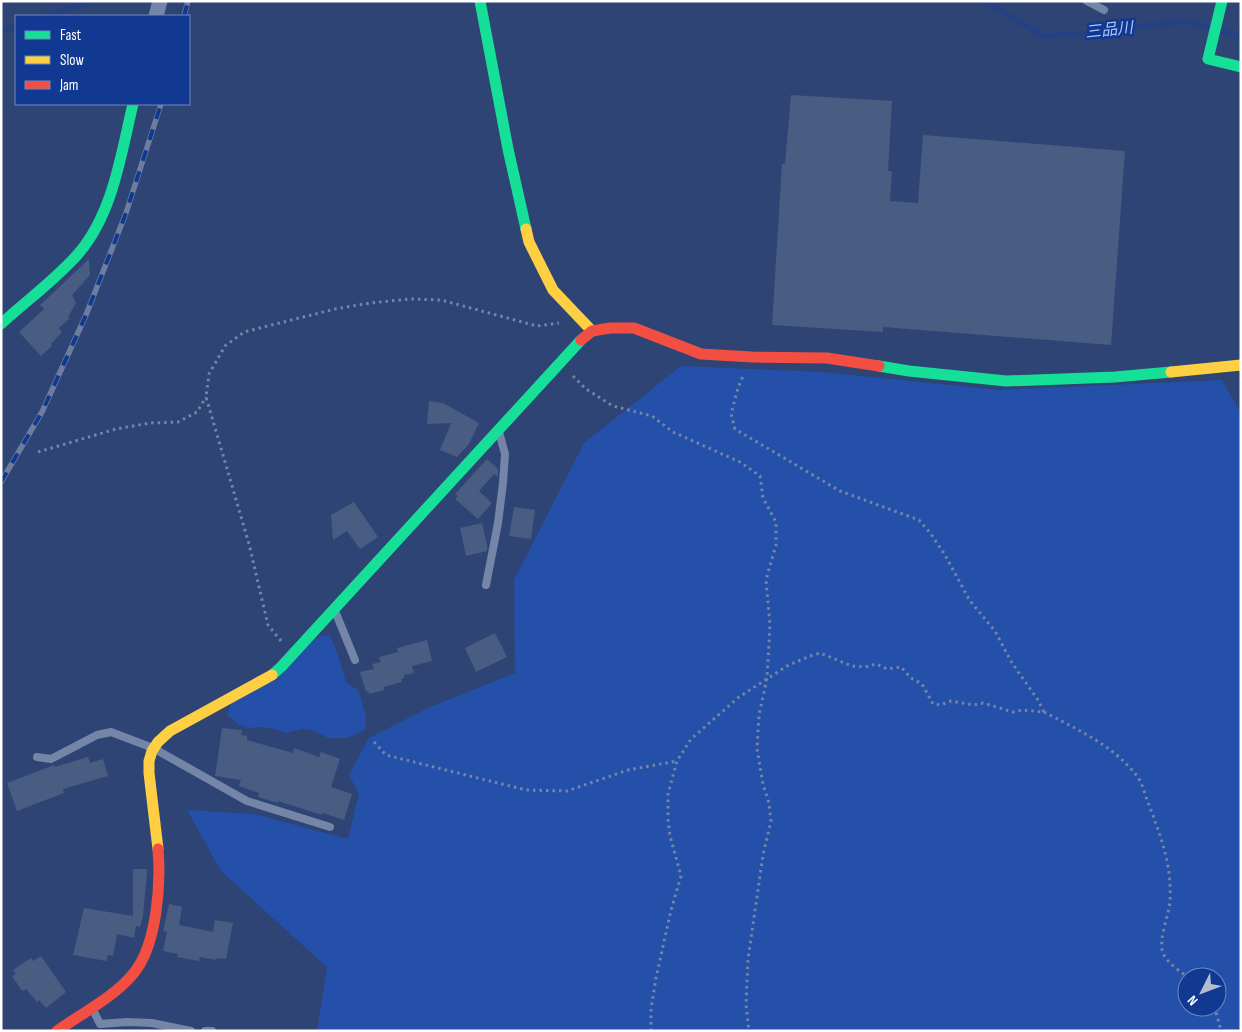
<svg xmlns="http://www.w3.org/2000/svg" width="1242" height="1032" viewBox="0 0 1242 1032" font-family="'Sofia Sans Condensed','Noto Sans JP',sans-serif">
  <style>
    .green { fill: #2450a9; fill-rule: evenodd }
    .lines { fill: none; stroke-linecap: round; stroke-linejoin: round }
    .stream { stroke: #244183; stroke-width: 5.5 }
    .building { fill: #495c82 }
    .path { stroke: #7585a7; stroke-width: 3; stroke-dasharray: 2.5 4; stroke-linecap: butt }
    .lane { stroke: #7585a7; stroke-width: 8 }
    .street { stroke: #7585a7; stroke-width: 15 }
    .fast { stroke: #16e098; stroke-width: 11 }
    .slow { stroke: #ffcf43; stroke-width: 11 }
    .jam { stroke: #f24e42; stroke-width: 11 }
    .rail-casing { stroke: #6e7d9f; stroke-width: 5.5 }
    .rail { stroke: #113991; stroke-width: 4; stroke-dasharray: 11; stroke-linecap: butt }
    .labels { text-anchor: middle; stroke-width: 5; stroke-linejoin: round; paint-order: stroke }
    .water-label { font-size: 16px; font-style: italic; fill: #a8c4fa; stroke: #113991 }
  </style>
  <rect width="100%" height="100%" fill="#2e4474"/>
  <!-- green -->
  <g class="green">
    <path d="M 681,366 L 821,372 L 1000,390 L 1222,380 L 1241,413 L 1241,1031 L 317,1031 L 327,967 L 221,871 L 187,810 L 254,814 L 348,839 L 359,794 L 349,775 L 369,738 L 428,708 L 515,673 L 514,580 L 584,443 ZM 1187,977 L 1217,977 L 1217,1007 L 1187,1007 Z"/>
    <polygon points="320,636 330,636 337,652 346,682 359,691 366,718 365,730 347,738 328,738 315,731 303,729 285,733 275,729 259,727 249,728 238,724 227,715 231,704"/>
  </g>
  <g class="lines">
    <!-- stream -->
    <g class="stream">
      <polyline points="984,1 1044,36 1087,33 1187,21 1241,37"/>
      <polyline points="47,16 90,1"/>
      <polyline points="1,31 16,26"/>
    </g>
  </g>
  <!-- building -->
  <g class="building">
    <polygon points="791,95 892,101 888,171 892,171 890,201 918,203 923,135 1125,151 1111,345 883,327 883,332 772,325 782,164 785,164"/>
    <polygon points="89,259 90,275 72,295 76,303 68,317 70,318 59,328 62,332 51,344 52,346 41,356 19,332 44,309 40,305"/>
    <polygon points="429,401 443,403 479,423 469,444 457,457 440,450 451,423 427,424"/>
    <polygon points="487,459 498,469 498,476 494,474 479,491 492,503 478,519 455,499 458,496 455,494"/>
    <polygon points="354,502 378,537 360,549 347,531 333,540 331,515"/>
    <polygon points="514,507 535,510 531,539 509,536"/>
    <polygon points="482,523 487,545 487,551 466,556 460,528"/>
    <polygon points="495,633 507,657 476,672 465,648"/>
    <polygon points="427,640 432,661 412,666 414,673 404,675 404,678 401,679 402,682 383,687 385,690 369,694 368,691 366,692 360,672 374,669 372,664 381,662 379,657 398,652 397,648"/>
    <polygon points="222,728 242,730 241,735 247,736 247,740 293,753 294,748 319,757 321,752 340,759 331,787 352,794 344,820 323,813 322,815 278,801 278,803 258,797 259,793 239,786 241,780 215,776"/>
    <polygon points="88,757 90,763 103,759 108,776 63,789 64,793 17,811 7,783 54,765 55,767"/>
    <polygon points="133,869 147,869 147,873 143,916 140,927 136,926 134,938 117,934 113,956 108,955 106,961 73,955 84,908 133,916"/>
    <polygon points="169,904 182,907 179,925 213,932 215,920 233,923 226,959 217,958 216,960 200,957 199,961 177,957 178,954 163,951 167,932 163,931"/>
    <polygon points="41,956 66,992 46,1008 39,1000 37,1002 26,989 22,991 12,976 16,974 13,970 31,958 33,961"/>
  </g>
  <g class="lines">
    <!-- path -->
    <g class="path">
      <polyline points="573,376 586,389 613,406 652,416 673,432 740,462 760,476 763,498 776,522 776,545 766,580 770,625 767,678 759,715 757,749 763,784 769,803 771,821 763,855 748,959 746,1005 749,1031"/>
      <polyline points="38,452 116,429 150,423 178,422 197,412 206,397"/>
      <polyline points="281,641 268,625 249,544 206,397 209,374 225,346 244,332 335,309 370,303 411,299 441,300 537,326 559,323"/>
      <path d="M 1044,712 C 1078,730 1113,745 1137,776 C 1143,784 1145,796 1149,805 C 1161,837 1172,865 1170,901 C 1169,915 1158,940 1163,953 C 1167,963 1179,970 1187,977"/>
      <polyline points="374,742 386,755 526,790 567,791 628,770 677,761"/>
      <polyline points="1213,1007 1216,1012 1221,1031"/>
      <polyline points="651,1031 651,1009 656,978 671,910 681,876 670,836 668,819 668,794 677,761 691,739 739,697 787,666 810,656 820,653 852,666 865,667 876,664 887,669 901,667 911,678 922,684 933,704 941,705 951,701 974,705 983,703 1013,712 1022,710 1044,712 1038,700 1012,663 995,631 970,601 945,555 931,534 919,520 840,491 735,429 731,414 738,388 744,374"/>
    </g>
    <!-- lane -->
    <g class="lane">
      <polyline points="1087,1 1104,10"/>
      <polyline points="486,585 498,523 503,483 505,454 499,432"/>
      <polyline points="335,611 355,660"/>
      <polyline points="37,757 51,759 97,735 111,732 153,748 247,801 330,827"/>
      <polyline points="92,1008 100,1024 127,1022 152,1023 191,1031"/>
      <polyline points="205,1031 212,1031"/>
    </g>
    <!-- street -->
    <polyline class="street" points="156,16 160,1"/>
    <!-- fast -->
    <g class="fast">
      <polyline points="480,1 508,149 526,229"/>
      <polyline points="1222,1 1208,59 1241,67"/>
      <path d="M 1,324 C 26,301 55,280 78,254 C 113,214 121,154 133,104"/>
      <polyline points="879,366 909,371 1006,381 1115,377 1171,372"/>
      <polyline points="272,675 281,667 581,340"/>
    </g>
    <!-- slow -->
    <g class="slow">
      <polyline points="526,229 529,242 553,290 592,331"/>
      <polyline points="1171,372 1241,365"/>
      <polyline points="158,849 149,773 149,761 152,751 158,742 170,731 272,675"/>
    </g>
    <!-- jam -->
    <g class="jam">
      <polyline points="581,340 592,331 610,328 634,328 701,354 752,357 827,358 879,366"/>
      <path d="M 57,1031 C 82,1013 113,998 133,974 C 157,946 161,884 158,849"/>
    </g>
    <defs>
      <g id="rail">
        <polyline points="184,16 188,1"/>
        <polyline points="1,482 42,412 86,315 126,213 161,104"/>
      </g>
    </defs>
    <!-- rail casing -->
    <use href="#rail" class="rail-casing"/>
    <!-- rail -->
    <use href="#rail" class="rail"/>
  </g>
  <g class="labels">
    <!-- water labels -->
    <g class="water-label">
      <text transform="translate(1109 29) rotate(-6)" y="6">三品川</text>
    </g>
  </g>
  <!-- border -->
  <rect width="1242" height="1032" fill="none" stroke="#ffffff" stroke-width="5"/>
  <!-- legend -->
  <rect x="15" y="15" width="175" height="90" fill="#113991" stroke="#7088bd"/>
  <rect x="25" y="31" width="25" height="8" fill="#16e098" stroke="#7088bd"/>
  <text x="60" y="40" font-size="15" fill="#ffffff">Fast</text>
  <rect x="25" y="56" width="25" height="8" fill="#ffcf43" stroke="#7088bd"/>
  <text x="60" y="65" font-size="15" fill="#ffffff">Slow</text>
  <rect x="25" y="81" width="25" height="8" fill="#f24e42" stroke="#7088bd"/>
  <text x="60" y="90" font-size="15" fill="#ffffff">Jam</text>
  <!-- north arrow -->
  <g transform="translate(1202 992) rotate(228)"><circle r="24" fill="#113991" stroke="#7088bd"/>
  <path d="M0-4L9 19L0 12L-9 19Z" fill="#b6bece"/>
  <text y="-8" font-size="14" font-weight="bold" text-anchor="middle" fill="#ffffff">N</text>
  </g>
</svg>
